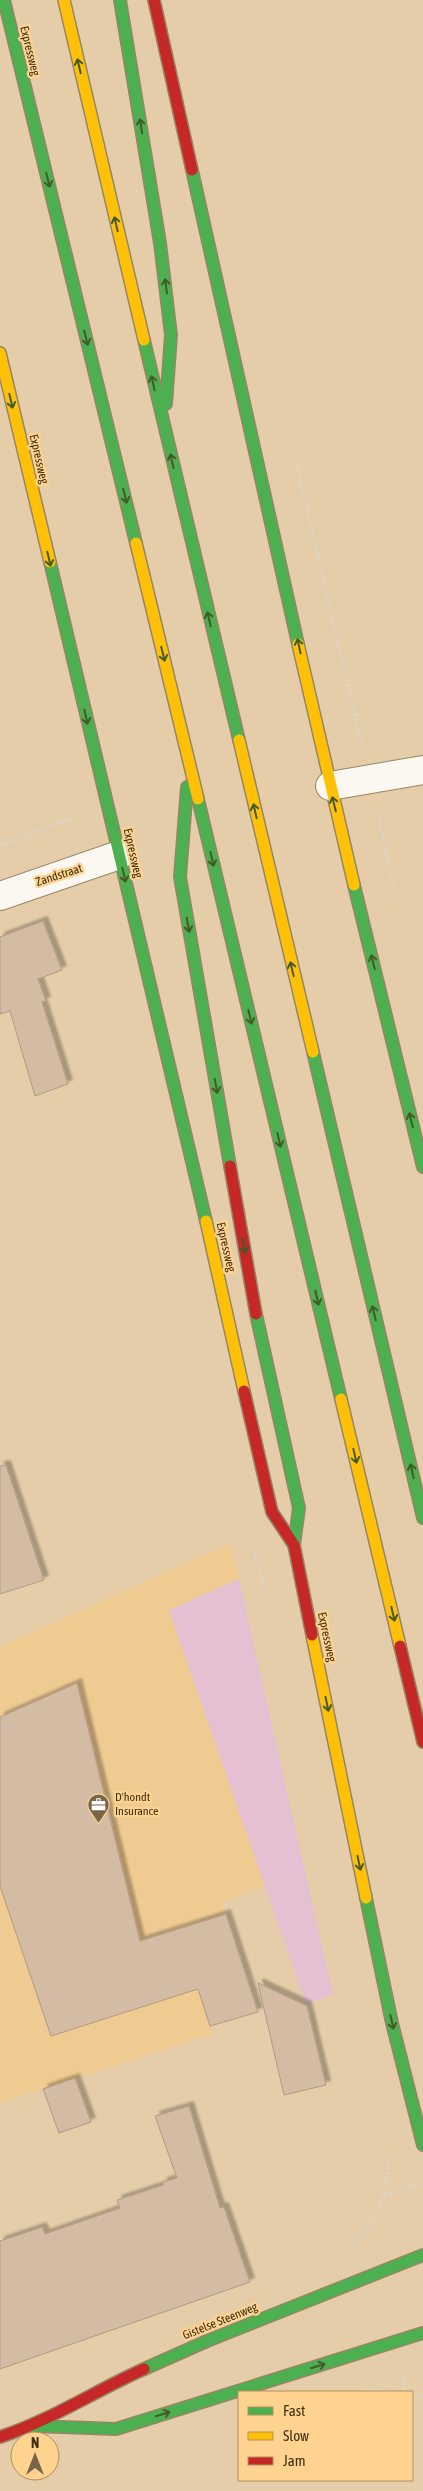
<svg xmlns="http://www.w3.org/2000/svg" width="423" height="2491" viewBox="0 0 423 2491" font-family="'Asap Condensed',sans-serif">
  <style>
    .built { fill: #efca91 }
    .green { fill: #e5c0d3 }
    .building { fill: #d3bca3; stroke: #b09a81; filter: url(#shadow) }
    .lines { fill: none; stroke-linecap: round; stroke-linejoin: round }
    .street-casing { stroke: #978666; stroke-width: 30 }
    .fast-casing { stroke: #978666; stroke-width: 14 }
    .slow-casing { stroke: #978666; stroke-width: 14 }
    .jam-casing { stroke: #978666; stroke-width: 14 }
    .path { stroke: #dcd4c8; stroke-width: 3; stroke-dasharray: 2.5 2.5; stroke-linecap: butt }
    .street { stroke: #fbf8f2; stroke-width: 28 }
    .fast { stroke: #4caf50; stroke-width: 11 }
    .slow { stroke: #ffc107; stroke-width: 11 }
    .jam { stroke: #c62828; stroke-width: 11 }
    .oneway { stroke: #445b28 }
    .labels { text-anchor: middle; stroke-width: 4.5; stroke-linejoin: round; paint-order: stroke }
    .street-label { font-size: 12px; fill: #3f2e13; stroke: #fed390 }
    .poi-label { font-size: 12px; fill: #3f2e13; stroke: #fed390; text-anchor: start }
  </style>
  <defs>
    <filter id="shadow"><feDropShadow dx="4.5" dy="-4.5" stdDeviation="1" flood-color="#0004"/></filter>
  </defs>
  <rect width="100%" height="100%" fill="#e5cda9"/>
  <!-- built -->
  <polygon class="built" points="231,1543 239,1579 169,1610 265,1885 223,1902 226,1914 179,1929 212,2034 0,2103 0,1647"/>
  <!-- green -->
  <polygon class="green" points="239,1579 333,1995 306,2004 169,1610"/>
  <!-- building -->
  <g class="building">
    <polygon points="43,921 62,970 38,979 46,1001 42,1002 68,1084 35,1096 10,1011 0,1014 0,937"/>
    <polygon points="6,1465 44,1580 0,1594 0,1466"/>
    <polygon points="77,1683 140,1941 226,1914 258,2012 210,2026 198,1989 51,2036 0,1886 0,1717"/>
    <polygon points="258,1983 307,2006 326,2085 284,2095"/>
    <polygon points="75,2078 91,2122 59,2133 43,2089"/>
    <polygon points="189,2106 220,2208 224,2207 250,2282 0,2369 0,2241 42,2227 45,2234 120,2208 117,2200 163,2185 163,2182 177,2178 155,2116"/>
  </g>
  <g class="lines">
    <defs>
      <g id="street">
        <polyline points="330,786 423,770"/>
        <polyline points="0,896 119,855"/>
      </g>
      <g id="fast">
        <polyline points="4,0 136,543"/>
        <polyline points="120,0 160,243 171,335 166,404"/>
        <polyline points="192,170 298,644"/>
        <polyline points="144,340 239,740"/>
        <polyline points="50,562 206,1221"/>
        <polyline points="187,787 180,877 230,1166"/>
        <polyline points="198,799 341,1399"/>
        <polyline points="354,885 423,1167"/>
        <polyline points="313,1052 423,1518"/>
        <polyline points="256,1314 299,1508 294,1545"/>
        <polyline points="366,1898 392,2023 423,2145"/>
        <polyline points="144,2369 207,2341 423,2255"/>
        <polyline points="34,2426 116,2429 423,2333"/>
      </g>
      <g id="slow">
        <polyline points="64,0 144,340"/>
        <polyline points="0,353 50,562"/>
        <polyline points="136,543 198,799"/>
        <polyline points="298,644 354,885"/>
        <polyline points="239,740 313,1052"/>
        <polyline points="206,1221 244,1391"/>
        <polyline points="341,1399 400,1646"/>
        <polyline points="312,1635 366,1898"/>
      </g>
      <g id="jam">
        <polyline points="154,0 192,170"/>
        <polyline points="230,1166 256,1314"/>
        <polyline points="244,1391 272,1512 294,1545 312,1635"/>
        <polyline points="400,1646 423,1742"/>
        <path d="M 0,2437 C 51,2420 95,2391 144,2369"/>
      </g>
    </defs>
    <!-- street casing -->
    <use href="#street" class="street-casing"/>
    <!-- fast casing -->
    <use href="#fast" class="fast-casing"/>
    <!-- slow casing -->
    <use href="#slow" class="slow-casing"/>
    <!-- jam casing -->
    <use href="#jam" class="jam-casing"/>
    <!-- path -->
    <g class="path">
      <polyline points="297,465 362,746"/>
      <polyline points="378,813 396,898"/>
      <polyline points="0,845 75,817"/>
      <polyline points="255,1552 266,1595"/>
      <polyline points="385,2196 423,2182"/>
      <path d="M 352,2244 C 383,2215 385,2197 389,2157"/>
      <polyline points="403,2377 405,2392"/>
      <polyline points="367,2389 391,2392"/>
      <polyline points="412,2395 423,2396"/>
    </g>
    <!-- street -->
    <use href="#street" class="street"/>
    <!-- fast -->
    <use href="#fast" class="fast"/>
    <!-- slow -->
    <use href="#slow" class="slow"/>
    <!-- jam -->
    <use href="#jam" class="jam"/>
  </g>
  <!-- one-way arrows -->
  <defs><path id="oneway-shaft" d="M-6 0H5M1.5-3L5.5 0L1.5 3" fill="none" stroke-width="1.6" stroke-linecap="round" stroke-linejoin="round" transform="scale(1.25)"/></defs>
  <g class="oneway">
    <use href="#oneway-shaft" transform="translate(79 66) rotate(-103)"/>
    <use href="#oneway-shaft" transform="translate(141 126) rotate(-99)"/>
    <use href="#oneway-shaft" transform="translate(48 180) rotate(76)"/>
    <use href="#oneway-shaft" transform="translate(116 224) rotate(-103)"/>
    <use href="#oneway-shaft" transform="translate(166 286) rotate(-97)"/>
    <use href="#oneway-shaft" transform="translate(86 338) rotate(76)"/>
    <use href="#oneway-shaft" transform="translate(153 383) rotate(-103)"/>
    <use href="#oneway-shaft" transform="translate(11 401) rotate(77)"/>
    <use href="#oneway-shaft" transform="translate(172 461) rotate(-103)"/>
    <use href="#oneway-shaft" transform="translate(125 496) rotate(76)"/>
    <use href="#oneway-shaft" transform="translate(49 559) rotate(77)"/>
    <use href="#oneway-shaft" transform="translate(209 619) rotate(-103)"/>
    <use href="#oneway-shaft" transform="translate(299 646) rotate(-102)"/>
    <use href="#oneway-shaft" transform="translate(163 654) rotate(76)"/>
    <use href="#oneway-shaft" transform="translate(86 717) rotate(77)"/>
    <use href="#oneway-shaft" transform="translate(334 804) rotate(-104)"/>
    <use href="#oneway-shaft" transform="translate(255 811) rotate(-103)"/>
    <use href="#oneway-shaft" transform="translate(212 859) rotate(77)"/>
    <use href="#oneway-shaft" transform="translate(124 875) rotate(77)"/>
    <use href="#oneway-shaft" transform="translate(188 925) rotate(80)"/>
    <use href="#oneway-shaft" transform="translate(373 962) rotate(-104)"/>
    <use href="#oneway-shaft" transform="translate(292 969) rotate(-103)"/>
    <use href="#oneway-shaft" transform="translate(250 1017) rotate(77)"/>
    <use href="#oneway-shaft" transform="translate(216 1086) rotate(80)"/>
    <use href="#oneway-shaft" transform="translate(411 1120) rotate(-104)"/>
    <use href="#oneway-shaft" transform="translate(279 1140) rotate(77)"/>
    <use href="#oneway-shaft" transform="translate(244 1246) rotate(80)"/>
    <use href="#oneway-shaft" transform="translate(317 1298) rotate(77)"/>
    <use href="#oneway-shaft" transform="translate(374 1313) rotate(-103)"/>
    <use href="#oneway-shaft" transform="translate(355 1456) rotate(77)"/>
    <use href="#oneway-shaft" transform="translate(412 1471) rotate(-103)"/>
    <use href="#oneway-shaft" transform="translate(393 1614) rotate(77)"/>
    <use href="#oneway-shaft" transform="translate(327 1704) rotate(78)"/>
    <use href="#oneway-shaft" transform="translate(359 1863) rotate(78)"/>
    <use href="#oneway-shaft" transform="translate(392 2022) rotate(77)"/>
    <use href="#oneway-shaft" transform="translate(318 2366) rotate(-17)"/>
    <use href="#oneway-shaft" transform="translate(163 2414) rotate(-17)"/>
  </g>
  <!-- icons -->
  <defs>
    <symbol id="office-pin" viewBox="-11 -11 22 30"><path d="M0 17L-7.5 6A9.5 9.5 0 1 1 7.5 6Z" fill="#796648" stroke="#fed390"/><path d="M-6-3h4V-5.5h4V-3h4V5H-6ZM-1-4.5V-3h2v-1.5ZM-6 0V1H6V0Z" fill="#fff"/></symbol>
  </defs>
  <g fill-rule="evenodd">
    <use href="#office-pin" x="86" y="1792" width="25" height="34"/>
  </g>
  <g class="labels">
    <!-- street labels -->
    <g class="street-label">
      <text transform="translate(30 51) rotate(76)" y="4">Expressweg</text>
      <text transform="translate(39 459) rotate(77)" y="4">Expressweg</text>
      <text transform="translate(133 853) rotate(77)" y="4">Expressweg</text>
      <text transform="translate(59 875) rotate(-18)" y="4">Zandstraat</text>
      <text transform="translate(226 1247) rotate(77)" y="4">Expressweg</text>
      <text transform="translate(327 1637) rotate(78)" y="4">Expressweg</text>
      <text transform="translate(220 2321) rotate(-22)" y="4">Gistelse Steenweg</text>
    </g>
    <!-- poi labels -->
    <g class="poi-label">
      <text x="115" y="1801">D'hondt<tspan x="115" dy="14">Insurance</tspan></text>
    </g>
  </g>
  <!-- legend -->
  <rect x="238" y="2391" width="175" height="90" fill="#fed390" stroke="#b2915e"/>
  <rect x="248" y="2407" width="25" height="8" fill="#4caf50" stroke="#b2915e"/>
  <text x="283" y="2416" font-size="15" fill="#3f2e13">Fast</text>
  <rect x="248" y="2432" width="25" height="8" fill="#ffc107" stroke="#b2915e"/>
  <text x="283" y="2441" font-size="15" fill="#3f2e13">Slow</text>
  <rect x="248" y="2457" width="25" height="8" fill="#c62828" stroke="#b2915e"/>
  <text x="283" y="2466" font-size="15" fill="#3f2e13">Jam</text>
  <!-- north arrow -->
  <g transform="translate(35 2456)"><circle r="24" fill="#fed390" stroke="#b2915e"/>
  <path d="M0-4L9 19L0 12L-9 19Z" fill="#796648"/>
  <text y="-8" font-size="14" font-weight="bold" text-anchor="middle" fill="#3f2e13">N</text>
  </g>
</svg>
